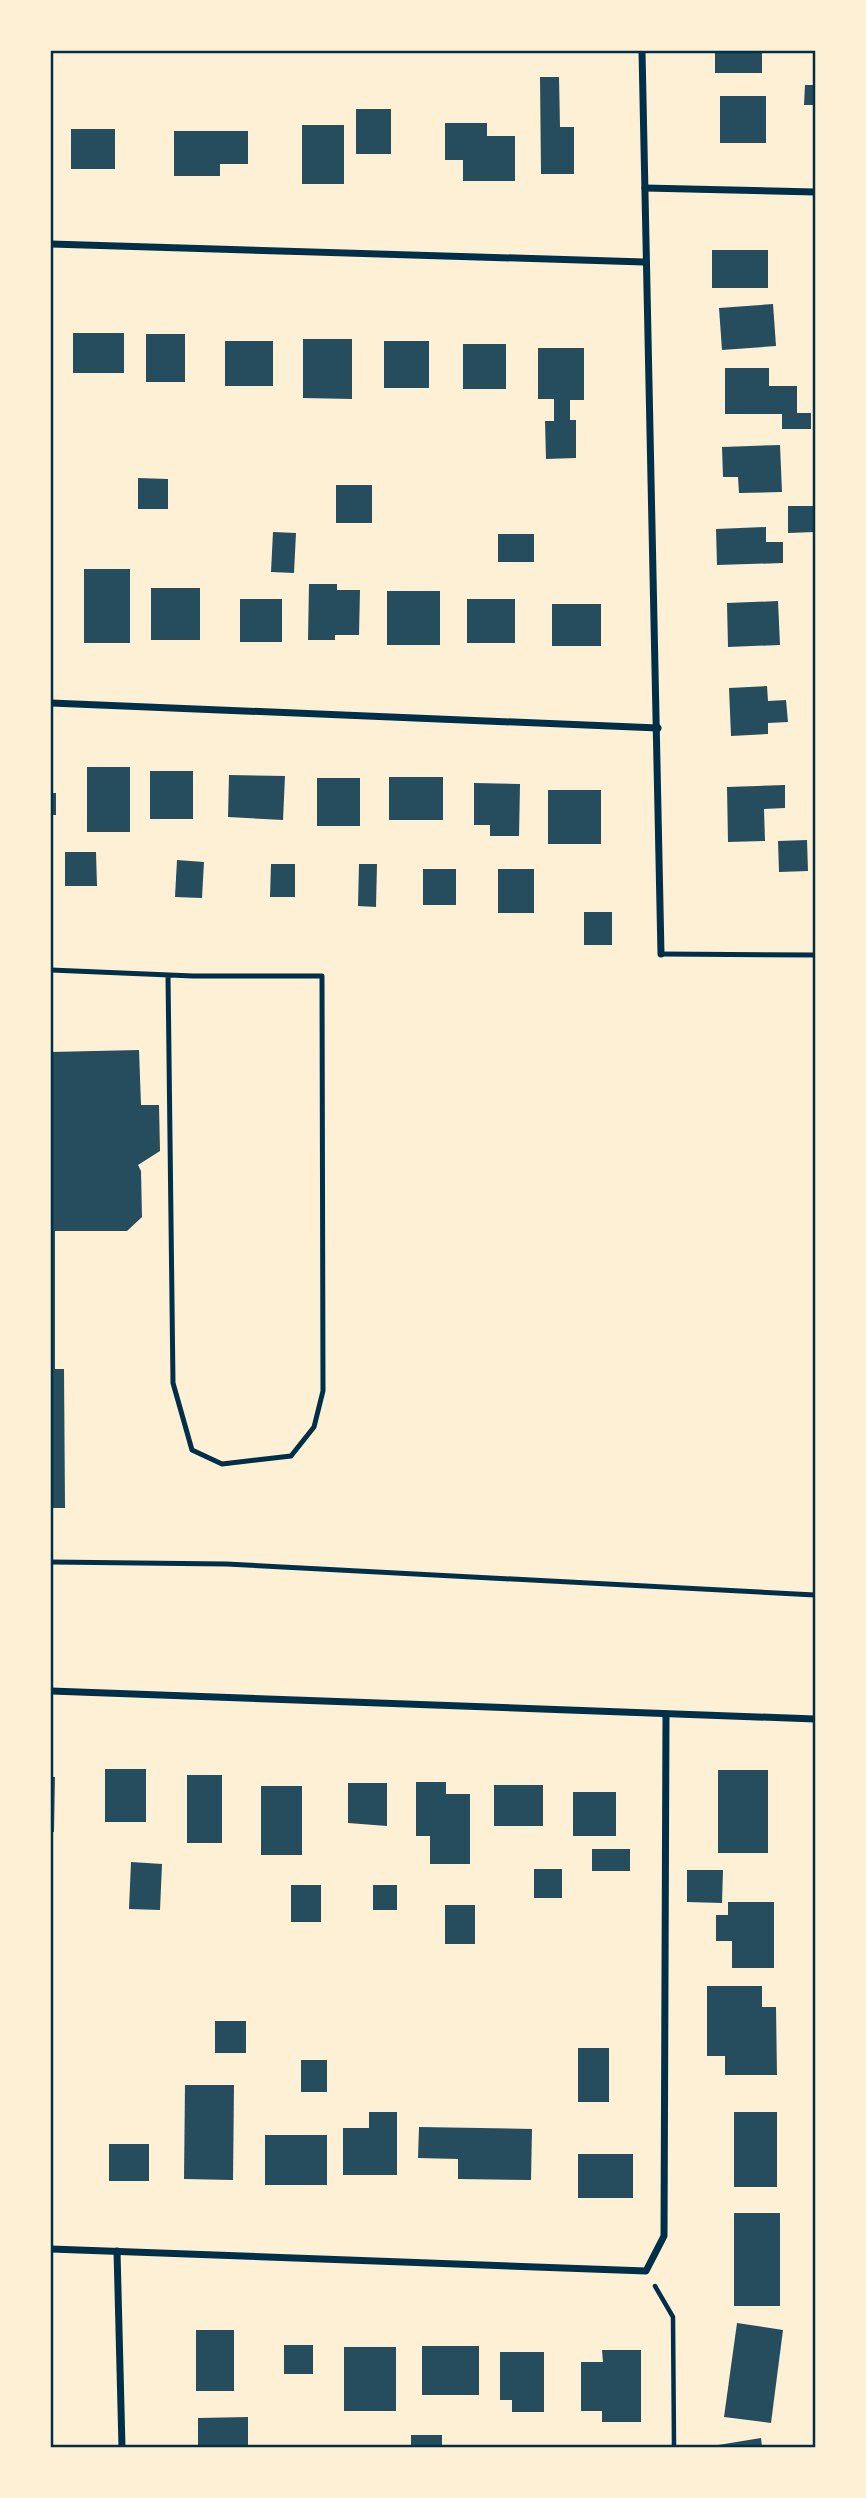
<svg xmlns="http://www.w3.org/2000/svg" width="866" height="2498" viewBox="0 0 866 2498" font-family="'Work Sans',sans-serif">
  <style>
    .building { fill: #264d5e }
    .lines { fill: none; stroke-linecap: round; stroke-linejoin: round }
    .path { stroke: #003049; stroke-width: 4.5 }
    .service { stroke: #003049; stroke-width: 5 }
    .minor { stroke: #003049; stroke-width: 7 }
    .neatline { fill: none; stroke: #003049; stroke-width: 2.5 }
  </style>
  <rect width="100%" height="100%" fill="#fdf0d5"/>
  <!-- building -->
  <g class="building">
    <rect x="715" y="51" width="47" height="22"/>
    <polygon points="540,77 559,77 560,127 574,127 574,174 541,174"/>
    <polygon points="805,85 815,85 815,105 804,105"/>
    <rect x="720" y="96" width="46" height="47"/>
    <rect x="356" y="109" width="35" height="45"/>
    <polygon points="445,123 487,123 487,136 515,136 515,181 463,181 463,160 445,160"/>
    <rect x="302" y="125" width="42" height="59"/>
    <rect x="71" y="129" width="44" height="40"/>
    <polygon points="174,131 248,131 248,164 220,164 220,176 174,176"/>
    <rect x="712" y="250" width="56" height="38"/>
    <polygon points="773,304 776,346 722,350 719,308"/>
    <rect x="73" y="333" width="51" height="40"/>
    <rect x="146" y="334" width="39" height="48"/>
    <polygon points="303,339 352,339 352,399 303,398"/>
    <rect x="225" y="341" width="48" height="45"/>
    <rect x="384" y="341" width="45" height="47"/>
    <rect x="463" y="344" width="43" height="45"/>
    <polygon points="538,348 584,348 584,400 570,400 570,420 576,420 576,458 546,459 545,421 554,421 554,399 538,399"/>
    <polygon points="725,368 769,368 769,386 797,386 797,413 811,413 811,429 782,429 782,414 725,414"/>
    <polygon points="780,445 782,492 739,493 738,477 723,477 722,447"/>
    <polygon points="138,478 168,479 168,509 138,509"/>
    <rect x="336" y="485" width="36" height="38"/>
    <polygon points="788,506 815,506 815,532 788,533"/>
    <polygon points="766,527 766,542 783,542 783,563 717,565 716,529"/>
    <polygon points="273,532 296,533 294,573 271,572"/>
    <rect x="498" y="534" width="36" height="28"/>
    <rect x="84" y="569" width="46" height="74"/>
    <polygon points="309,584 337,584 337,590 360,590 359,635 335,635 335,640 308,640"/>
    <rect x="151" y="588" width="49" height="52"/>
    <rect x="387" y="591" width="53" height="54"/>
    <rect x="240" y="599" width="42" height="43"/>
    <rect x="467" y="599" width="48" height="44"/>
    <polygon points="778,601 780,645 728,647 727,603"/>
    <rect x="552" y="604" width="49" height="42"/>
    <polygon points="767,686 768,701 786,700 788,722 768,723 768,734 731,736 729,688"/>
    <rect x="87" y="767" width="43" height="65"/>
    <rect x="150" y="771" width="43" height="48"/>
    <polygon points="229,775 285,776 283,820 228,817"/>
    <rect x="389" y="777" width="54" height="43"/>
    <rect x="317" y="778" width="43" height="48"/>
    <polygon points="474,783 520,784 519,836 490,836 490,825 474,825"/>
    <polygon points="785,785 785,808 764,809 765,841 728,842 727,787"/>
    <rect x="548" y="790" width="53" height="54"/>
    <rect x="51" y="793" width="5" height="22"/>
    <polygon points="807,840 808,871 779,872 778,841"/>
    <polygon points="65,852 96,852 97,886 65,886"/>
    <polygon points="177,860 204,862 202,898 175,897"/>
    <polygon points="271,864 295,864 295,897 270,897"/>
    <polygon points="359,864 377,864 376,907 358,906"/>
    <rect x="423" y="869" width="33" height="36"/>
    <rect x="498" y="869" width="36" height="44"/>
    <rect x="584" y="912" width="28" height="33"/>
    <polygon points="139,1050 141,1105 159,1105 160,1151 138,1165 141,1171 142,1217 127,1231 55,1231 55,1369 64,1369 65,1508 51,1508 51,1052"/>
    <rect x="105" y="1769" width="41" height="53"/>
    <rect x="718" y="1770" width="50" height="83"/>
    <rect x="187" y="1775" width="35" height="68"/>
    <polygon points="51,1777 55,1777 54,1832 51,1832"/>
    <polygon points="416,1782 446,1782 446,1794 470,1794 470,1864 430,1864 430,1836 416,1836"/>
    <polygon points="348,1783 387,1783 387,1826 348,1823"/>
    <rect x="494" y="1785" width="49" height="41"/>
    <rect x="261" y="1786" width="41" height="69"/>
    <rect x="573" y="1792" width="43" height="44"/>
    <rect x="592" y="1849" width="38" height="22"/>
    <polygon points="131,1862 162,1864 160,1910 129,1909"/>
    <rect x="534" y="1869" width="28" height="29"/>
    <polygon points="687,1870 723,1870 722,1903 687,1902"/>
    <rect x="291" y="1885" width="30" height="37"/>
    <rect x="373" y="1885" width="24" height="25"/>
    <polygon points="728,1902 774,1902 774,1968 732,1968 732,1941 716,1941 716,1915 728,1915"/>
    <rect x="445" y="1905" width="30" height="39"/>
    <polygon points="707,1986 762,1986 762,2007 776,2007 777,2075 725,2075 725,2056 707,2056"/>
    <rect x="215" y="2021" width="31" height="32"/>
    <rect x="578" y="2048" width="31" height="54"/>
    <rect x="301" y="2060" width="26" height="32"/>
    <polygon points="185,2085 234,2085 233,2180 184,2179"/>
    <polygon points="369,2112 397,2112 397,2175 343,2175 343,2128 369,2128"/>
    <rect x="734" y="2112" width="43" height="75"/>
    <polygon points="419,2127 532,2129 531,2180 458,2179 458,2159 418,2158"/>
    <rect x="265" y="2135" width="62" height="50"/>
    <rect x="109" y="2144" width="40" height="37"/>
    <rect x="578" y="2154" width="55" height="44"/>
    <rect x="734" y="2213" width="46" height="93"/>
    <polygon points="737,2323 783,2330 771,2423 724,2417"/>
    <rect x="196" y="2330" width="38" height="61"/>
    <rect x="284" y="2345" width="29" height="29"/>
    <rect x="422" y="2346" width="57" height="49"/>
    <rect x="344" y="2347" width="52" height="64"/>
    <polygon points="602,2350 641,2350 641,2422 602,2422 602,2411 581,2411 581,2362 603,2362"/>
    <polygon points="500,2352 544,2352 544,2412 512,2412 512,2400 500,2400"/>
    <polygon points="248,2417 248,2447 198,2447 198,2418"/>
    <rect x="411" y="2435" width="31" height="12"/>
    <polygon points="761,2438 762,2447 712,2447 712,2446"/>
  </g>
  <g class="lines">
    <!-- path -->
    <polyline class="path" points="655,2286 673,2317 674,2447"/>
    <!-- service -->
    <g class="service">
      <polyline points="661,954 815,955"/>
      <polyline points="51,970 193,976 322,976 323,1391 314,1427 291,1456 222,1464 192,1450 173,1383 168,975"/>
      <polyline points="51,1562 226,1564 815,1595"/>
    </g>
    <!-- minor -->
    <g class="minor">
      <polyline points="642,51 661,954"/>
      <polyline points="645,188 815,192"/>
      <polyline points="51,244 644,262"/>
      <polyline points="51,703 658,728"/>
      <polyline points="51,1691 815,1719"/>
      <polyline points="51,2249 646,2271 664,2236 666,1714"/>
      <polyline points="117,2251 122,2447"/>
    </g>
  </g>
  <!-- border -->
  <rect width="866" height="2498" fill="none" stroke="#fdf0d5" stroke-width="105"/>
  <rect x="52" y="52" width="762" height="2394" class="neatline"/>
</svg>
